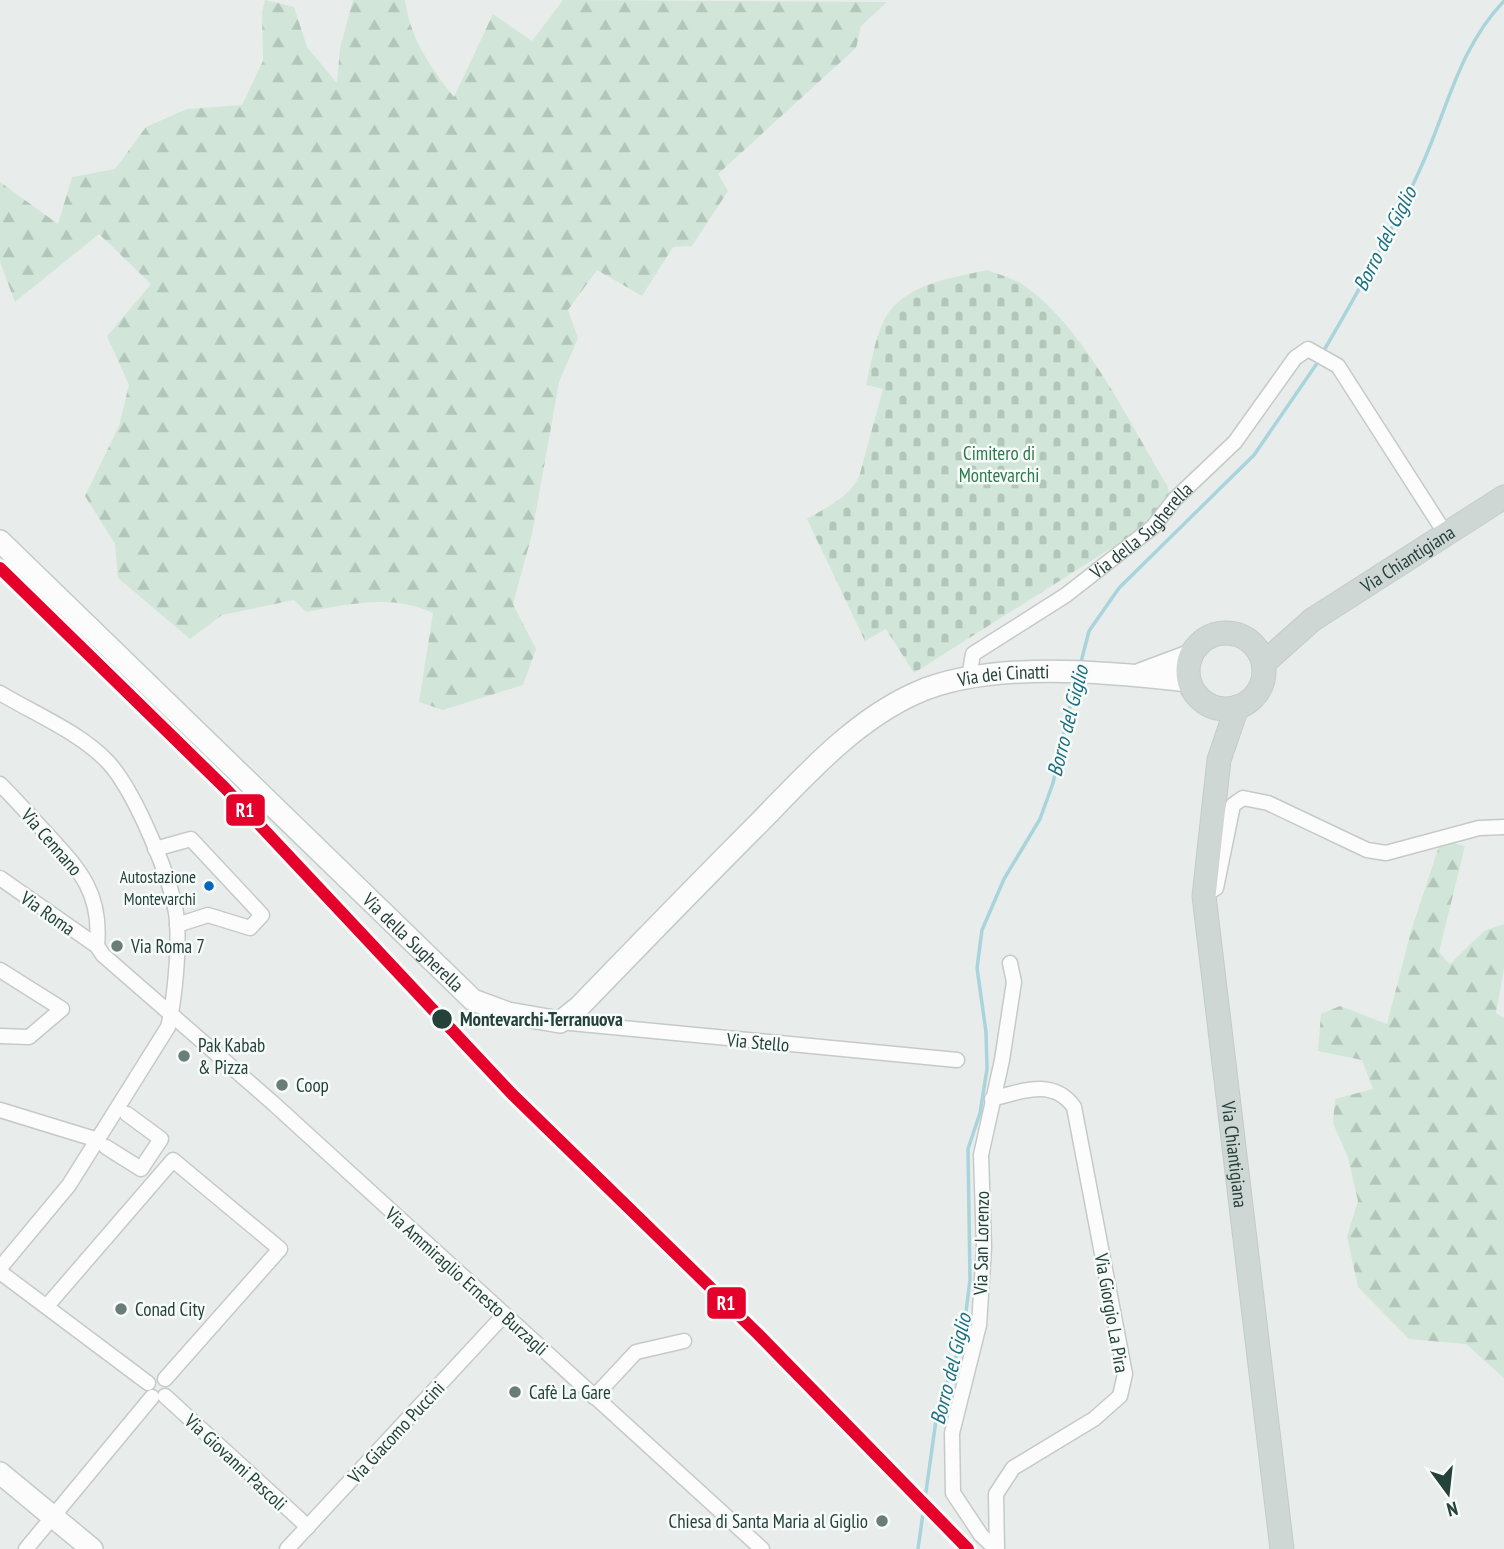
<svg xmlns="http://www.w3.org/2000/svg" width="1504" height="1549" viewBox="0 0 1504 1549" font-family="'PT Sans Narrow',sans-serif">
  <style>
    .forest { fill: url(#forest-firs) }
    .cemetery { fill: url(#cemetery-stones) }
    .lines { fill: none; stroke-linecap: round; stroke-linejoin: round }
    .stream { stroke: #a9d4db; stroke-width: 3.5 }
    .street-casing { stroke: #c5cac8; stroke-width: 17 }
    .secondary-casing { stroke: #c3cbc8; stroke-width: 24 }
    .primary-casing { stroke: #c3ccc9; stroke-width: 25 }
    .street { stroke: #fcfcfc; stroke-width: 14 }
    .secondary { stroke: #fcfcfc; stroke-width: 21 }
    .primary { stroke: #cfd7d5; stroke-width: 23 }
    .rail-1-casing { stroke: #f7fbf9; stroke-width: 18 }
    .rail-1 { stroke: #e4002b; stroke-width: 12 }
    .bus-dot { fill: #0065bd; stroke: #f7fbf9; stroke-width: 2.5 }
    .poi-dot { fill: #697e78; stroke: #f7fbf9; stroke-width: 2.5 }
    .stop-dot { fill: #24423a; stroke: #f7fbf9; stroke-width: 2.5 }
    .labels { text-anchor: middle; stroke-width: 5; stroke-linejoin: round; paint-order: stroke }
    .bus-label { font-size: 17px; fill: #24423a; stroke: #f7fbf9; text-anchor: end }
    .park-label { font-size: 19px; fill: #2d7a4b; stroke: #f7fbf9 }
    .street-label { font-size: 19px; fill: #24423a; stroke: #f7fbf9 }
    .poi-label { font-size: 19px; fill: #24423a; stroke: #f7fbf9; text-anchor: start }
    .stop-label { font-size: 19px; font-weight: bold; fill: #24423a; stroke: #f7fbf9; text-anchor: start }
    .water-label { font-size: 21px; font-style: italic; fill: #1c6f80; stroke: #f7fbf9 }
    .line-badge { stroke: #f7fbf9; stroke-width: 2.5 }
    .badge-label { font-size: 19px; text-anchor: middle; font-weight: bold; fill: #fff }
  </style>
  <defs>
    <pattern id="forest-firs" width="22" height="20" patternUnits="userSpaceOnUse" patternTransform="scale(1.75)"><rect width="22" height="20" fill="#d1e6d8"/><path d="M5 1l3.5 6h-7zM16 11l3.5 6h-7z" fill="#b3c6ba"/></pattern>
    <pattern id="cemetery-stones" width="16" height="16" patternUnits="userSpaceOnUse" patternTransform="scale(1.75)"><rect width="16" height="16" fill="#d1e6d8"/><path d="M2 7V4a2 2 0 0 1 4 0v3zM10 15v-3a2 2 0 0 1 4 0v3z" fill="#b3c6ba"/></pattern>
  </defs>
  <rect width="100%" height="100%" fill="#e8edeb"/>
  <!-- forest -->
  <g class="forest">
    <path d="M 265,0 L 294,7 L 307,47 L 337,83 L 340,48 L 353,0 L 405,0 C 410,38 430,67 454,97 L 493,14 L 532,41 L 563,0 L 887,2 L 861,26 L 856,48 L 718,174 L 728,191 L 692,246 L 673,247 L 642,296 L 597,270 L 568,310 L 578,338 L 559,382 L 532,534 L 513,604 L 536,649 L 523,685 L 443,710 L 419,702 L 433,613 C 391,594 350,604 306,612 L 294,600 L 222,615 L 190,639 L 118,578 L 115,544 L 85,496 L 119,426 L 129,385 L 107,336 L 151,284 L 99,234 L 15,302 L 0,262 L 0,182 L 58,224 L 72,177 L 115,169 L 146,127 L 187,109 L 242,105 L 263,61 L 262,12 Z"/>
    <polygon points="1441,840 1465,846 1439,952 1450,964 1484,931 1504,924 1504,969 1496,1013 1504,1018 1504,1378 1466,1344 1409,1339 1358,1287 1347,1236 1358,1201 1348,1158 1333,1123 1335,1099 1373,1089 1362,1060 1318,1051 1321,1014 1340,1006 1387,1024 1411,931"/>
  </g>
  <!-- cemetery -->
  <path class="cemetery" d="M 987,270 C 998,274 1012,278 1022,284 C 1085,327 1128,421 1167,485 L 1170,496 L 1155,516 L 1135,533 L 914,673 L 886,629 L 865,641 L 807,519 C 827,507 848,498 859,477 L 883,389 L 866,385 C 872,362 875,332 889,312 C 910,283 956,277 987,270 Z"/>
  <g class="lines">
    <!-- stream -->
    <g class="stream">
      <path d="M 1323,352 C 1360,289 1396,225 1425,158 C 1449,102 1461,46 1504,1"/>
      <polyline points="1080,666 1089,631 1119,588 1254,455 1320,359"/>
      <polyline points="918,1549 937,1413 963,1336 970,1280 968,1149 980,1113 987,1069 986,1032 977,968 982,930 1004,879 1040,819 1053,783 1076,680"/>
    </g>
    <defs>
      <g id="street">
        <path id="s1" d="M 969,677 L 973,654 L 1066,595 L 1153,527 L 1175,499 L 1235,442 L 1295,358 L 1308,349 L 1338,366 L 1445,533"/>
        <path d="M 0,693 C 35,714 79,732 107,761 C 134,789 174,883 177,921 C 179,950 175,999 168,1027 L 69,1185 L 0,1268"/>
        <path d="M 0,784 C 16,800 30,816 45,832 C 79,869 102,892 97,946"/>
        <polyline points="155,849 191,839 262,915 250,928 208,915 177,925"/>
        <polyline points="0,878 97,946 103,955 274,1104 762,1549"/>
        <polyline points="1204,895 1216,888 1233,805 1243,798 1268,803 1367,850 1386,853 1479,828 1504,827"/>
        <polyline points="0,970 62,1009 29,1037 0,1036"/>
        <polyline points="560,1022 957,1060"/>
        <path d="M 992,1099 C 1022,1091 1053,1078 1074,1107 L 1125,1374 L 1120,1396 L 1094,1419 L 1013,1468 L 996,1494 L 997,1549"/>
        <polyline points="0,1110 98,1140"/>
        <polyline points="106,1147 141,1169 161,1139 127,1114"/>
        <polyline points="0,1272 148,1383"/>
        <polyline points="47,1306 173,1160 280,1249 165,1379"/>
        <polyline points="165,1396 308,1527"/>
        <polyline points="594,1397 636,1352 684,1341"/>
        <polyline points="26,1549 152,1397"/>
        <polyline points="287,1549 504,1315"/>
        <polyline points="996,1549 981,1535 953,1493 952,1433 979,1325 984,1247 981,1155 1002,1060 1014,982 1010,963"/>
      </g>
      <g id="secondary">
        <path id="s2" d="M 0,541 L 473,1000 L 508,1013 L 560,1022 L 579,1007 C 638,946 697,885 757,825 C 804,777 853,721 916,693 C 989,660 1110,672 1189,681"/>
        <polyline points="1140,674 1191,655"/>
        <polyline points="0,1473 92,1549"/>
      </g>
      <g id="primary">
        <circle cx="1226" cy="671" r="38"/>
        <path id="s3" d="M 1264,663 L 1312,620 L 1504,497"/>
        <path id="s4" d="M 1237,707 L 1219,760 L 1204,896 L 1282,1549"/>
      </g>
    </defs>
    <!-- street casing -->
    <use href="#street" class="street-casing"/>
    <!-- secondary casing -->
    <use href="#secondary" class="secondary-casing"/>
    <!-- primary casing -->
    <use href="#primary" class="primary-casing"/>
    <!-- street -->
    <use href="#street" class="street"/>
    <!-- secondary -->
    <use href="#secondary" class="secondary"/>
    <!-- primary -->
    <use href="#primary" class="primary"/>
    <defs>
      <polyline id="rail-1" points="0,568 225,788 511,1093 758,1334 968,1549"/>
    </defs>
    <!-- rail-1 casing -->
    <use href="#rail-1" class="rail-1-casing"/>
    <!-- rail-1 -->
    <use href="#rail-1" class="rail-1"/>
  </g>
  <!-- markers -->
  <circle class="bus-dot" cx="209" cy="886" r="6"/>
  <g class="poi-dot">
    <circle cx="117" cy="946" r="7"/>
    <circle cx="184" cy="1056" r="7"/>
    <circle cx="282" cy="1085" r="7"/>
    <circle cx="121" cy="1309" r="7"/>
    <circle cx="515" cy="1392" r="7"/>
    <circle cx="882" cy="1521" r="7"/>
  </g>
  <circle class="stop-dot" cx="442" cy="1019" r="11"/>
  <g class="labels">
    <!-- bus labels -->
    <g class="bus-label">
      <text x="196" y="883">Autostazione<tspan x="196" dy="22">Montevarchi</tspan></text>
    </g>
    <!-- park labels -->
    <g class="park-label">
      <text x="999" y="460">Cimitero di<tspan x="999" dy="22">Montevarchi</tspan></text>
    </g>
    <!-- street labels -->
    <g class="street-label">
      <text dy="7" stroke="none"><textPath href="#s1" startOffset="233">Via della Sugherella</textPath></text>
      <text dy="7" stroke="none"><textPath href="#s3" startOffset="178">Via Chiantigiana</textPath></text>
      <text dy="7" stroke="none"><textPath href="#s2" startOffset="1326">Via dei Cinatti</textPath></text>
      <text transform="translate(52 842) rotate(49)" y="7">Via Cennano</text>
      <text transform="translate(48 913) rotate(35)" y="7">Via Roma</text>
      <text dy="7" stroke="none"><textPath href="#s2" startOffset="576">Via della Sugherella</textPath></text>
      <text transform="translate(758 1042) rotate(5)" y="7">Via Stello</text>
      <text dy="7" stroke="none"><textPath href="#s4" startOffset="453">Via Chiantigiana</textPath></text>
      <text transform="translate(981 1243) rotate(-89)" y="7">Via San Lorenzo</text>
      <text transform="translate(467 1281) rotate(42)" y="7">Via Ammiraglio Ernesto Burzagli</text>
      <text transform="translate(1112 1313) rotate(80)" y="7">Via Giorgio La Pira</text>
      <text transform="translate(396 1432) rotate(-47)" y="7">Via Giacomo Puccini</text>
      <text transform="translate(236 1462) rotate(43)" y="7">Via Giovanni Pascoli</text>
    </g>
    <!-- poi labels -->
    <g class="poi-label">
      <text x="131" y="953">Via Roma 7</text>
      <text x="198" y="1052">Pak Kabab<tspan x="198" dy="22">&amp; Pizza</tspan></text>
      <text x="296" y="1092">Coop</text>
      <text x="135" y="1316">Conad City</text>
      <text x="529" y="1399">Cafè La Gare</text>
      <text x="868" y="1528" text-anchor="end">Chiesa di Santa Maria al Giglio</text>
    </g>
    <!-- stop labels -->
    <g class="stop-label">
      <text x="460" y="1026">Montevarchi-Terranuova</text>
    </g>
    <!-- water labels -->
    <g class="water-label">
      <text transform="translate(1385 239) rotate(-63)" y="7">Borro del Giglio</text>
      <text transform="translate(1068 721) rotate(-76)" y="7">Borro del Giglio</text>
      <text transform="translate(951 1369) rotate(-76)" y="7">Borro del Giglio</text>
    </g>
  </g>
  <g class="line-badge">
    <rect x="225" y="793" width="41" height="34" rx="7" fill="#e4002b"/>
    <rect x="706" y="1286" width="41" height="34" rx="7" fill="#e4002b"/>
  </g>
  <g class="badge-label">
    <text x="245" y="817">R1</text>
    <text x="726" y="1310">R1</text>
  </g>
  <!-- north arrow -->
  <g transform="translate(1448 1493) rotate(165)" stroke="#f7fbf9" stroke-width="5" paint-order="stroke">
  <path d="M0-5L12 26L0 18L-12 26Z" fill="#24423a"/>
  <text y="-10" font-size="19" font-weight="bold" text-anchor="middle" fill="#24423a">N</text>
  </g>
</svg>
